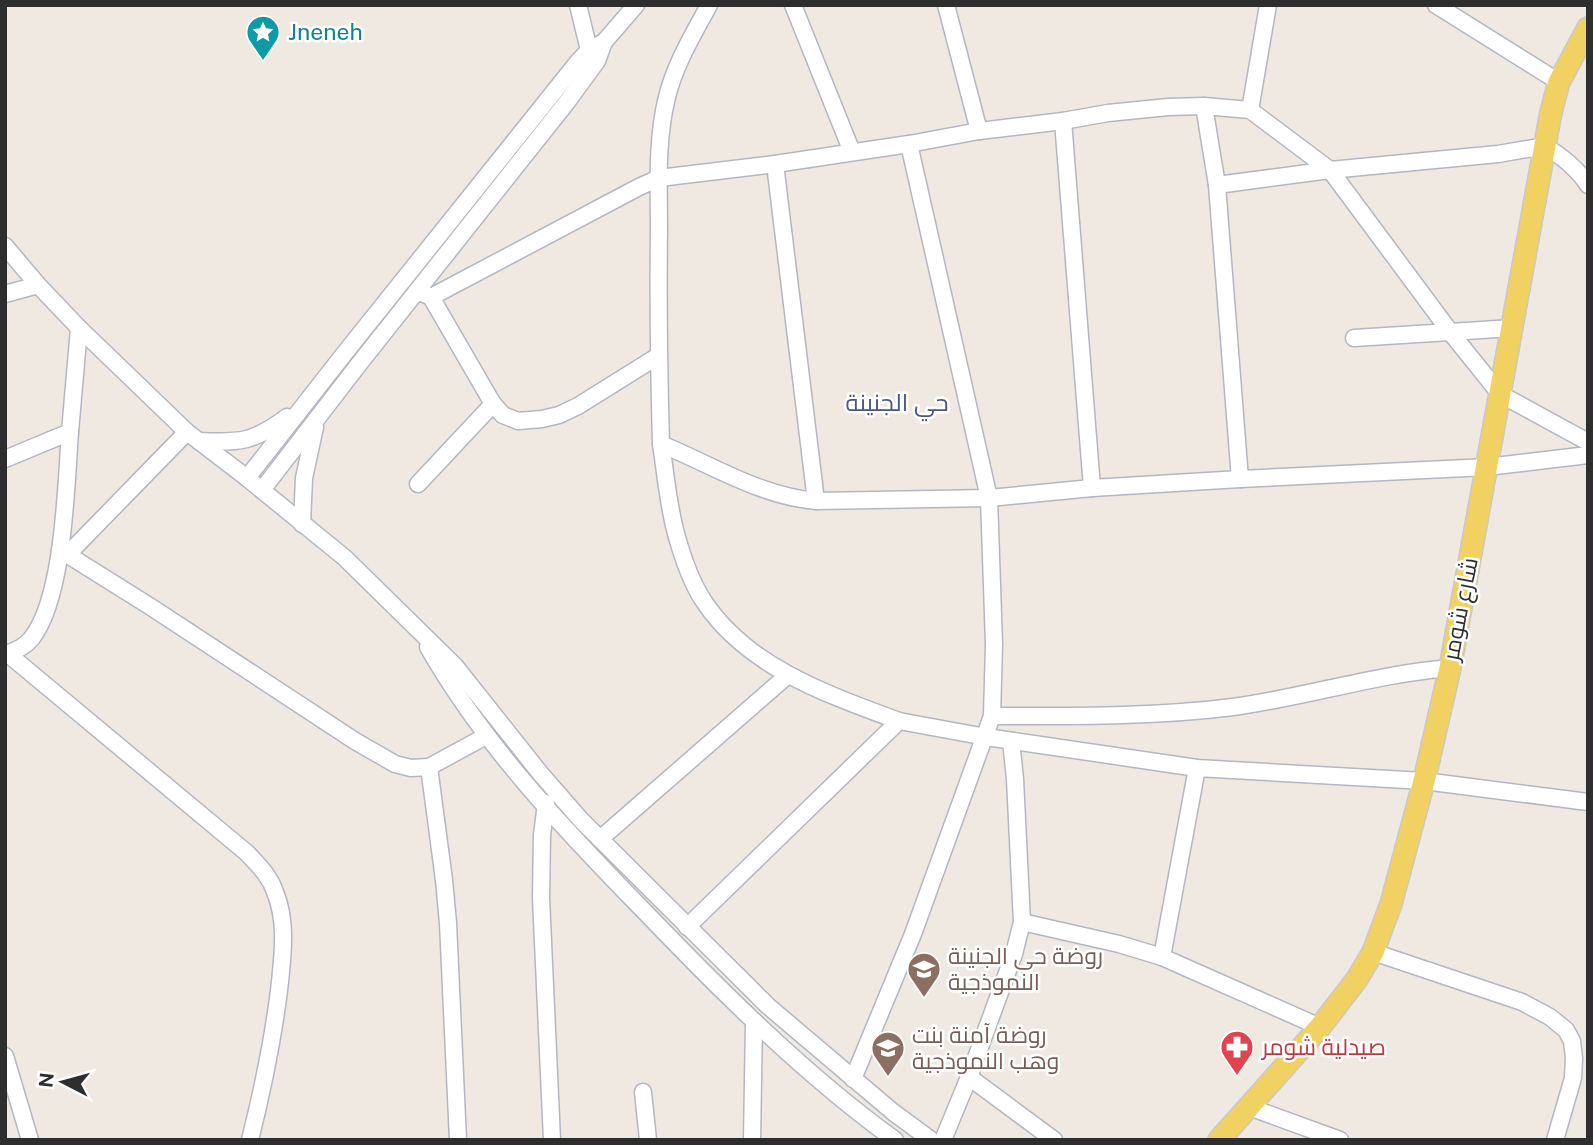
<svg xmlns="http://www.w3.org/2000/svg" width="1593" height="1145" viewBox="0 0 1593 1145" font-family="'Public Sans',Cairo,sans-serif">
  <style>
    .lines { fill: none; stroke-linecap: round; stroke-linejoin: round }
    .minor-casing { stroke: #b4b7c1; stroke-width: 19 }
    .major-casing { stroke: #c9c9c9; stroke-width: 24 }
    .minor { stroke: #fff; stroke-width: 16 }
    .major { stroke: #f2d163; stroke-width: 21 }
    .labels { text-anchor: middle; stroke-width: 5; stroke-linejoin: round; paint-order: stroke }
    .culture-label { font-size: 23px; fill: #0d838f; stroke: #fff; text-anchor: start }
    .street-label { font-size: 23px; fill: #2e2e2e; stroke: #fff }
    .education-label { font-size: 23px; fill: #785e54; stroke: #fff; text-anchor: start }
    .health-label { font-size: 23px; fill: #be3a42; stroke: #fff; text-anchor: start }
    .neighbourhood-label { font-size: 24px; fill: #4d5680; stroke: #fff }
  </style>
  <rect width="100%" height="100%" fill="#efe9e1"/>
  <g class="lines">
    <defs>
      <g id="minor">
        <polyline points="578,5 589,50 594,57"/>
        <path d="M 709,5 C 693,35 675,64 667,97 C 656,141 659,186 659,230 C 658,302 659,373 661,444 C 712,465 760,496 816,501 L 989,498 L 1092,488 L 1240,479 L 1487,467 L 1588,455"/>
        <polyline points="793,5 852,152"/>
        <polyline points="946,5 979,131"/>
        <polyline points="1436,5 1559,82"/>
        <polyline points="1204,106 1217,185 1240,479"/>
        <polyline points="1250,110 1268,5"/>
        <polyline points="1063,121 1092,488"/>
        <polyline points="775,164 816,501"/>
        <path d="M 1217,185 L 1330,170 L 1498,154 L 1545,146 C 1563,157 1577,168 1588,185"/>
        <polyline points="5,246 38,285 79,328 187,432 247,478 345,558 455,666 540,773 581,820 768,1006 893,1112 931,1140"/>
        <polyline points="5,294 38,285"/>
        <polyline points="424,294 431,297 493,404 503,415 518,421 542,419 559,415 578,406 658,356"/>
        <polyline points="431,297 639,187 659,178 775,164 909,144 979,131 1063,121 1108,113 1168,107 1204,106 1250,110 1330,170 1451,333 1500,394 1588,442"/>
        <polyline points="1354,338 1513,328"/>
        <path d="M 199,441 C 240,443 254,442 287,417"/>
        <path d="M 661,444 C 666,477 669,512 679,544 C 685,564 693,586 705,603 C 749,668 829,695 899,721 L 687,927"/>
        <polyline points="5,459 70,432 79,328"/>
        <polyline points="247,478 344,354 577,63 589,50 604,42 636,5"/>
        <polyline points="418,484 493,404"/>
        <polyline points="262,490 359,364 567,102 597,61 604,42"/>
        <polyline points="302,524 304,478 315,427"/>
        <polyline points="60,550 151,607 355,741 395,764 411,768 429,767 486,736"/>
        <polyline points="68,554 187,432"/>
        <path d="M 428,647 C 485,747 565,830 645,912 C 723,993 804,1074 895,1140"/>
        <path d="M 5,654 C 16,651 25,647 32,638 C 64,596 66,486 70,432"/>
        <path d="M 8,654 L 247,853 C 258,865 270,876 275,892 C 287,921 283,952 280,982 C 274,1035 263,1088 250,1140"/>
        <path d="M 992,716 C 1073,716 1154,717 1233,707 C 1306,697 1376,674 1450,668"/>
        <polyline points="899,721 986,737 1197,768 1424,781 1588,802"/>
        <polyline points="1011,741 1015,779 1022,922"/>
        <polyline points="429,767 444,880 448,923 458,1140"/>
        <polyline points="546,803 542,835 541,898 552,1140"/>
        <polyline points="600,839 788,675"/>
        <polyline points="1373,952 1522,1002 1550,1017 1566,1030 1572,1041 1574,1058 1573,1078 1555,1140"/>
        <polyline points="1162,957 1197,768"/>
        <polyline points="5,1056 30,1140"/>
        <polyline points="969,1077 1054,1140"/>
        <polyline points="853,1079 913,934 992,716 994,644 989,498 909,144"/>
        <polyline points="643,1092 648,1140"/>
        <polyline points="1249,1107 1340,1140"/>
        <polyline points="752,1140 754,1021"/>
        <polyline points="943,1140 969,1077 1014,954 1022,922 1119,944 1162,957 1320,1027"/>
      </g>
      <polyline id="major" points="1219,1140 1320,1027 1357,979 1373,952 1391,904 1424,781 1450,668 1551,112 1559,82 1588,28"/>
    </defs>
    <!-- minor casing -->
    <use href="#minor" class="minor-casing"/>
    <!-- major casing -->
    <use href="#major" class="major-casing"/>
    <!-- minor -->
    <use href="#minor" class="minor"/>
    <!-- major -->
    <use href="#major" class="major"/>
  </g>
  <!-- icons -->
  <defs>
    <symbol id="sight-pin" viewBox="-11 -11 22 30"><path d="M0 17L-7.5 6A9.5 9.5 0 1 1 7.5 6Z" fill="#0f9aa8" stroke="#fff"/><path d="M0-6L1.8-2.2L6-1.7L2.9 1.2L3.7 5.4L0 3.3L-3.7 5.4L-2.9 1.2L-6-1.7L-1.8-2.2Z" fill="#fff"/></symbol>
    <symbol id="school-pin" viewBox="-11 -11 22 30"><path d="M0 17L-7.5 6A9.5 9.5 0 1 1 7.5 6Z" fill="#8d6e63" stroke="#fff"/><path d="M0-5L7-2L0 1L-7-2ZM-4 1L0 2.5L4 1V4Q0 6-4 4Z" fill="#fff"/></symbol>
    <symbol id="pharmacy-pin" viewBox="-11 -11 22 30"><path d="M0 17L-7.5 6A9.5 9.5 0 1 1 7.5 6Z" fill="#e0444e" stroke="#fff"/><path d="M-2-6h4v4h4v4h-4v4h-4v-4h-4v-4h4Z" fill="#fff"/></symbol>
  </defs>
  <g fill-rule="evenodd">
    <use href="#sight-pin" x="244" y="13" width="38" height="52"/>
    <use href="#school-pin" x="905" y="950" width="38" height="52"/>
    <use href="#pharmacy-pin" x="1218" y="1028" width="38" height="52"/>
    <use href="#school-pin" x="869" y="1029" width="38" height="52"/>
  </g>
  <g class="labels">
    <!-- culture labels -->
    <g class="culture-label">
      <text x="288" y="40">Jneneh</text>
    </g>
    <!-- street labels -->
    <g class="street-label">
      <text transform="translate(1460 609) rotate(-79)" y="8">شارع شومر</text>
    </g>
    <!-- education labels -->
    <g class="education-label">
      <text x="948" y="964">روضة حي الجنينة<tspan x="948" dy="26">النموذجية</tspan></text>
      <text x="912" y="1043">روضة آمنة بنت<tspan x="912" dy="26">وهب النموذجية</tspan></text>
    </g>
    <!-- health labels -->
    <g class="health-label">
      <text x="1262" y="1055">صيدلية شومر</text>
    </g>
    <!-- neighbourhood labels -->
    <g class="neighbourhood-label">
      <text x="897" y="411">حي الجنينة</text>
    </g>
  </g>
  <!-- border -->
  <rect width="1593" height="1145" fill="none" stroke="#2e2e2e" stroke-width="14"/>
  <!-- north arrow -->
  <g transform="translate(63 1082) rotate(276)" stroke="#ffffff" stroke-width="5" paint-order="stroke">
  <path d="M0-5L12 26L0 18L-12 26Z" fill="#2e2e2e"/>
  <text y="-10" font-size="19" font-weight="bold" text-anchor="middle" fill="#2e2e2e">N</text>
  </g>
</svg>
